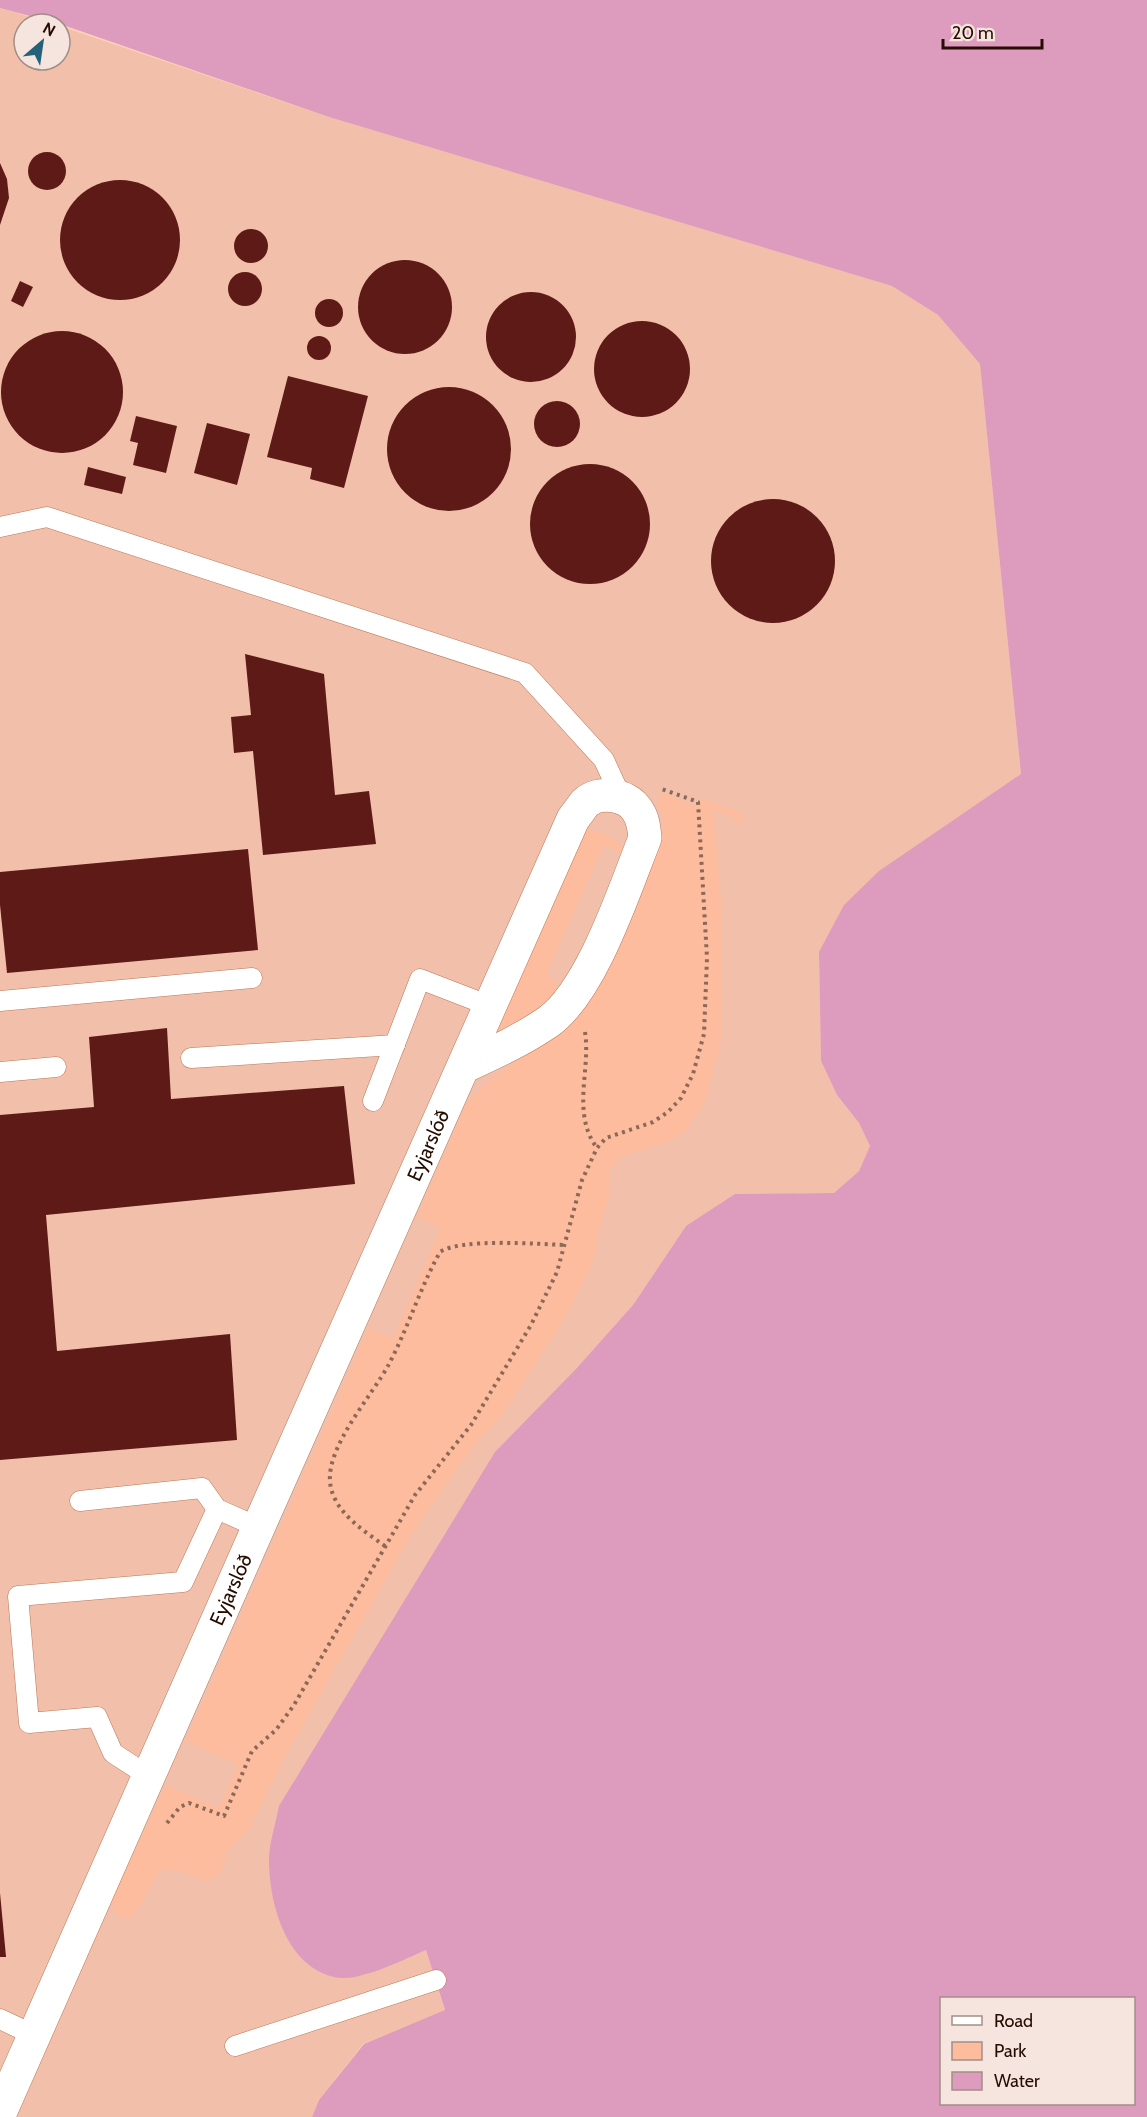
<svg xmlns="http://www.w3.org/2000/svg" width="1147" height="2117" viewBox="0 0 1147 2117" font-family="Cabin,sans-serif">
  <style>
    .built { fill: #f2c0aa }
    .green { fill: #fdbc9d }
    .water { fill: #dd9bbd; fill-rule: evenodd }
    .building { fill: #5d1a17 }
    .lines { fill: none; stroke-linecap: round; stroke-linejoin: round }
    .lane-casing { stroke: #ba7755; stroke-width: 21 }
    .street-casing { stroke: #ba7755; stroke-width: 34 }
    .path { stroke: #8b6858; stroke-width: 4; stroke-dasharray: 3 4.5; stroke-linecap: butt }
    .lane { stroke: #fff; stroke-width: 20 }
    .street { stroke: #fff; stroke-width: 33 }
    .labels { text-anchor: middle; stroke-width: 6; stroke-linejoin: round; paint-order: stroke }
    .street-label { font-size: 20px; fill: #260c01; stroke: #f5e5de }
  </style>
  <rect width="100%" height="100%" fill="#fed1bb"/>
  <!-- built -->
  <polygon class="built" points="0,8 54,24 24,24 24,60 60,60 60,26 329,117 892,286 938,315 980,364 1021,774 1147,912 819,952 821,1061 837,1095 859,1123 870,1146 859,1171 834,1193 797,1193 686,1226 633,1305 575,1370 364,1975 426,1950 445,2011 363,2044 319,2100 312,2117 0,2117"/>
  <!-- green -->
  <g class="green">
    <path d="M 663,793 L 694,805 L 703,799 L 741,812 L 742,827 L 726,813 L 714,812 L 722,915 L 722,1036 L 704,1105 L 685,1131 L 671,1141 L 621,1156 L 610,1169 L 609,1196 L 598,1231 L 594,1260 L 561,1324 L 501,1416 L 474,1445 L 412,1533 L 284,1758 L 248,1831 L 229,1848 L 219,1875 L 206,1881 L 178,1870 L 162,1870 C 147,1885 145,1907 128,1919 L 116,1914 L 111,1901 L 166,1785 L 219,1808 L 238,1764 L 186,1741 L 369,1328 L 393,1338 L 441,1228 L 418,1217 L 466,1104 L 494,1076 L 552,1038 L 658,847 C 660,838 665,826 663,816 C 661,808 657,806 658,797 Z"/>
    <path d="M 588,830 C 600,830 619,838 623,850 L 621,855 L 608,845 L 602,849 L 547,972 L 560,988 L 545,1008 L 496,1035 L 495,1030 L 583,833 Z"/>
  </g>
  <!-- water -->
  <path class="water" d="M 0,0 L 1147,0 L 1147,2117 L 312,2117 L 319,2100 L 364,2044 L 445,2010 L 426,1950 C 402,1960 359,1983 334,1977 C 286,1966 269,1903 269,1860 C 269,1843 276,1823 279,1806 L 495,1452 L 575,1370 L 633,1305 L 686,1226 L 735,1194 L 834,1193 L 859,1171 L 870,1146 L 859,1123 L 837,1095 L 821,1061 L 819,952 L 844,905 L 879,871 L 1021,774 L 980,364 L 938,315 L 892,286 L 329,117 L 60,24 L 0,8 ZM 942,1998 L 1134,1998 L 1134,2104 L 942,2104 Z"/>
  <!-- building -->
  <g class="building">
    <circle cx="47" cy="171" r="19"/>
    <polygon points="0,163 7,179 9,198 0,225"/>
    <circle cx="120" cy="240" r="60"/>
    <circle cx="251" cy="246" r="17"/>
    <circle cx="405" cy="307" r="47"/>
    <circle cx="245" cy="289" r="17"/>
    <polygon points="20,281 33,287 23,307 11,301"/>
    <circle cx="531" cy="337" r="45"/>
    <circle cx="329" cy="313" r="14"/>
    <circle cx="642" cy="369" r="48"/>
    <circle cx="62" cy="392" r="61"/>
    <circle cx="319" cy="348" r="12"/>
    <polygon points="288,376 368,396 344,488 310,479 312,468 267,457"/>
    <circle cx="449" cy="449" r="62"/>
    <circle cx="557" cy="424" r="23"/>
    <polygon points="136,416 177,426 166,473 133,465 138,443 130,441"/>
    <polygon points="207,423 250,434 237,485 194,473"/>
    <circle cx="590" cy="524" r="60"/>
    <polygon points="88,467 126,477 122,494 84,485"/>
    <circle cx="773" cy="561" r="62"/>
    <polygon points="245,654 324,674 335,795 369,791 376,844 263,855 253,751 234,753 231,717 251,715"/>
    <polygon points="248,849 258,950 7,973 0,905 0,872"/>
    <polygon points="167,1028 171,1099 344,1086 355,1184 46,1215 57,1351 230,1334 237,1440 0,1460 0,1115 94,1107 89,1037"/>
    <polygon points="0,1893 6,1957 0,1957"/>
  </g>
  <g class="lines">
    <defs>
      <g id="lane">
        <polyline points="0,527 47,517 525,673 604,760 621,797"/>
        <polyline points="0,1001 252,978"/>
        <polyline points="191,1058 395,1045"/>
        <polyline points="0,1072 56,1067"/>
        <polyline points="373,1101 420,979 490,1006"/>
        <polyline points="80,1501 202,1488 217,1509 260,1528"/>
        <polyline points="150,1777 113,1753 97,1717 29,1723 18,1596 183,1582 217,1509"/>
        <polyline points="0,2019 34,2035"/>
        <polyline points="235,2046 436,1980"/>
      </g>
      <g id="street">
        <path id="s1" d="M 0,2113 C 189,1681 382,1250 573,819 C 577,814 581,808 585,803 C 599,790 627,794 637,810 C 643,818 644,827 645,838 C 625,888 592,991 548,1022 C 522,1040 491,1054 463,1067"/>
      </g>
    </defs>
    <!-- lane casing -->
    <use href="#lane" class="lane-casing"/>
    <!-- street casing -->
    <use href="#street" class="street-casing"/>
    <!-- path -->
    <g class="path">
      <path d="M 585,1032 C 591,1070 571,1113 597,1148"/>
      <path d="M 385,1546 C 363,1530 333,1512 330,1482 C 327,1445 372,1396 389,1364 C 408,1328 420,1288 440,1252 C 460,1238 538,1244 565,1245"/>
      <polyline points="167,1823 180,1807 189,1803 224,1816 252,1751 276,1730 294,1705 415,1495 471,1425 531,1325 557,1272 582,1180 597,1148 606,1138 653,1122 668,1112 681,1098 693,1074 704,1034 707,958 698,802 662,789"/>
    </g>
    <!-- lane -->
    <use href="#lane" class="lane"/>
    <!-- street -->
    <use href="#street" class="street"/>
  </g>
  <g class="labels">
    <!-- street labels -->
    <g class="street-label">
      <text dy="7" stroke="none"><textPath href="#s1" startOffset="1058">Eyjarslóð</textPath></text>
      <text dy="7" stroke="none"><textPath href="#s1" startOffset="572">Eyjarslóð</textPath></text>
    </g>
  </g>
  <!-- legend -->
  <rect x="940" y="1997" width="195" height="108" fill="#f5e5de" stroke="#a28e86" stroke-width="1.5"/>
  <rect x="952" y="2016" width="30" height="9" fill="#ffffff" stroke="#a28e86" stroke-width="1.5"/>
  <text x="994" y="2027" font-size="18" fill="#260c01">Road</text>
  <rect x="952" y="2042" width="30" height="18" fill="#fdbc9d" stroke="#a28e86" stroke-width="1.5"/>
  <text x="994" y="2057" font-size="18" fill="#260c01">Park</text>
  <rect x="952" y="2072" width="30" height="18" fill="#dd9bbd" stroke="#a28e86" stroke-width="1.5"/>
  <text x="994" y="2087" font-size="18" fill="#260c01">Water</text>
  <!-- north arrow -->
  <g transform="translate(42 42) rotate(29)"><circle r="28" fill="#f5e5de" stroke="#a28e86" stroke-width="1.5"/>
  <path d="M0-4.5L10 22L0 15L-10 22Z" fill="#256279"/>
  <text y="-9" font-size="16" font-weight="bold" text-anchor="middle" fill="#260c01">N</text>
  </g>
  <!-- scale -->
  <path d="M943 39v9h99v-9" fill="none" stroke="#260c01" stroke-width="3"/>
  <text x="952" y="39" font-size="18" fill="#260c01" stroke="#f5e5de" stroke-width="4.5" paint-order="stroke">20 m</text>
</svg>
